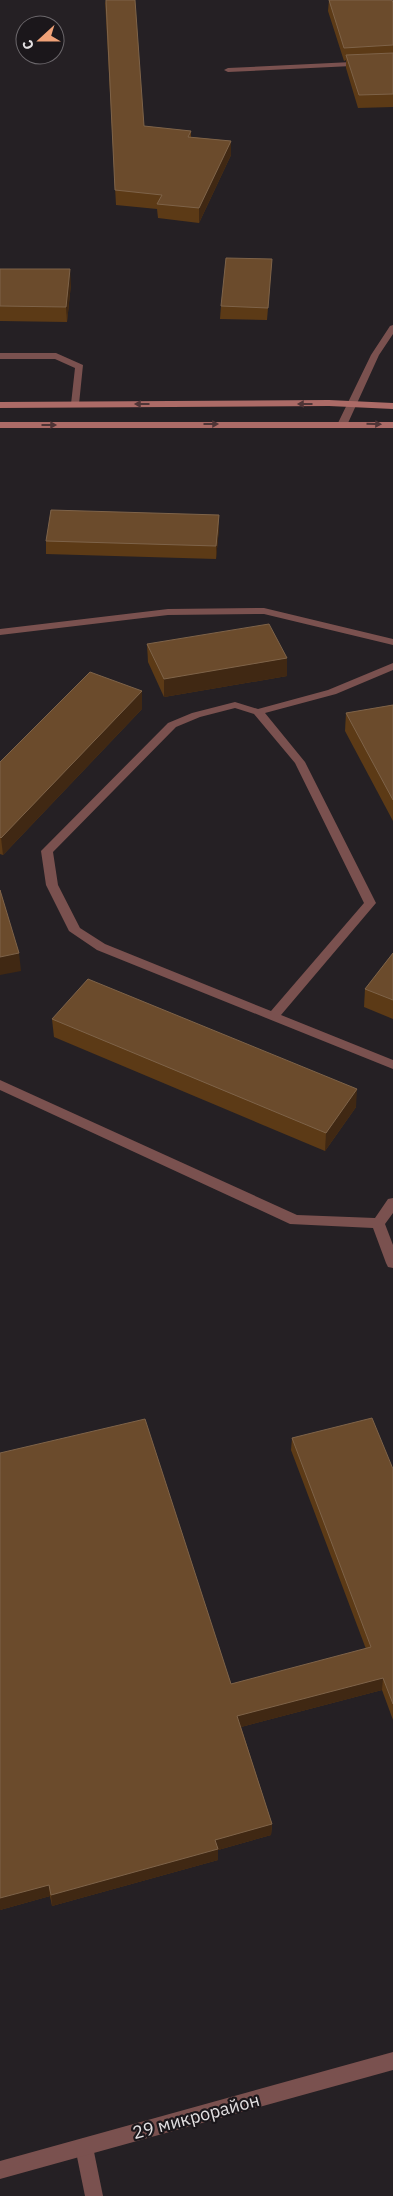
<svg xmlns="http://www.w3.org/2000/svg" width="393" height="2196" viewBox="0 0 393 2196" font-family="'IBM Plex Sans',sans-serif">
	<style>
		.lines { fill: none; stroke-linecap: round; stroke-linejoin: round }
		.lane { fill: #7a514f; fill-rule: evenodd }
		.street { fill: #7a514f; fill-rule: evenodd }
		.secondary { fill: #ac6b67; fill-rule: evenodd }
		.wall { fill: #5c3a16 }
		.shaded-wall { fill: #402813 }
		.building { fill: #6b4b2c; stroke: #7e6349 }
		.oneway { fill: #4e3436 }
		.labels { text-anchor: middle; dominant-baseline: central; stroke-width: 4.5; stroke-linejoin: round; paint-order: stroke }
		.near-street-label { font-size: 18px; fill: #e3e0e2; stroke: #1b171b }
	</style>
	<rect width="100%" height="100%" fill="#252024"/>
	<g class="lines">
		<g class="lane">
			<path d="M393 60V64L228 72 224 70 228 68Z"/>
			<path d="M393 325V334L379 355 348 423 340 425 338 423 371 355 390 326Z"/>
			<path d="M0 353H56L83 365 79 404 75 407 71 404 75 368 55 359H0Z"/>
			<path d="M393 663V670L336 694 265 713 305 762 376 903 281 1015 393 1060V1069L97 950 69 931 46 885 41 851 168 723 192 713 235 702 258 709 328 690ZM235 708 254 714 295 763 364 903 271 1011 105 944 80 928 58 885 53 852 176 727 200 717Z"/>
			<path d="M84 2138 90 2141 93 2147 103 2196H85L75 2147 78 2141Z"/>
		</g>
		<g class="street">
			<path d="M264 608 393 639V645L264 614 168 615 0 635V629L168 609Z"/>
			<path d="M0 1080 297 1215 375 1218 388 1199 393 1198V1213L385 1224 393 1245V1268L388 1267 386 1263 373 1228 290 1224 0 1090Z"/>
			<path d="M393 2052V2070L0 2179V2161Z"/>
		</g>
		<g class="secondary">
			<path d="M329 400 393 403V409L329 406 0 408V402Z"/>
			<rect x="0" y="422" width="393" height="6"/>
		</g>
	</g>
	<g class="wall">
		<path d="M105 0 144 126 191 131V137L231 141V155L199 223 158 218 157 209 116 205Z"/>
		<path d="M329 0H392L393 3V107L358 108 346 68V60L344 61 328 11Z"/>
		<path d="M272 259 267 320 220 319 221 306Z"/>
		<path d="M0 269 71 284 67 322 0 321Z"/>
		<path d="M219 515V528L216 559 46 554V541Z"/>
		<path d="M147 644 287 658V676L164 697 148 662Z"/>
		<path d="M393 705V821L345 731 346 713Z"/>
		<path d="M142 709 3 855 0 854V762Z"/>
		<path d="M393 953V1019L364 1007 365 989Z"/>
		<path d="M52 1019 356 1107 325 1151 54 1037Z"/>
		<path d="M292 1438 393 1469V1720L382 1690 241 1727 272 1824 271 1835 218 1850V1860L52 1906 50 1896 0 1910 231 1684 366 1649 291 1450Z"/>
	</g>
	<g class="shaded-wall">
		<path d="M231 141V155L199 223V208Z"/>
		<path d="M70 269 71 284 67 322 66 307Z"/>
		<path d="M219 515V528L216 559V546Z"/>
		<path d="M287 658V676L164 697V679Z"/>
		<path d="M142 691V709L3 855 1 838Z"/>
		<path d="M19 953 21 971 0 975V957Z"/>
		<path d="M357 1089 356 1107 325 1151 326 1133Z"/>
		<path d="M383 1678 382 1690 237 1728V1716Z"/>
		<path d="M272 1824 271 1835 218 1850V1860L52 1906 51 1895 215 1840Z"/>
		<path d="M49 1885 50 1896 0 1910V1898Z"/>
	</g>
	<g class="building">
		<path d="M106 0H135L144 126 191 131 188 137 231 141 199 208 157 204 162 195 115 190Z"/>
		<path d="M329 0H392L393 3V45L344 48Z"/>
		<path d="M393 53V94L359 95 346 55Z"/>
		<path d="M226 258 272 259 268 308 221 306Z"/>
		<path d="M0 269H70L66 307 0 306Z"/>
		<path d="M51 510 219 515 216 546 46 541Z"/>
		<path d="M269 624 287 658 164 679 147 644Z"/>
		<path d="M90 672 142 691 1 838 0 837V762Z"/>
		<path d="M393 705V800L346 713Z"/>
		<path d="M0 890 19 953 0 957Z"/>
		<path d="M393 953V1000L365 989Z"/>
		<path d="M88 979 357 1089 326 1133 52 1019Z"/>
		<path d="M372 1418 393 1469V1704L383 1678 237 1716 272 1824 215 1840 218 1849 51 1895 49 1885 0 1898V1453L145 1419 231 1684 371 1647 292 1438Z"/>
	</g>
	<defs><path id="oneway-solid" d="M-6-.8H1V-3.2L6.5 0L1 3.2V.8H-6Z" transform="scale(1.25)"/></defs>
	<g class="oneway">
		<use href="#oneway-solid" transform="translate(142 404) rotate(180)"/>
		<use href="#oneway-solid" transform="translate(305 404) rotate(180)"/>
		<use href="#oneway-solid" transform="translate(211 424)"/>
		<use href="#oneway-solid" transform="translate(374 424) rotate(2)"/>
		<use href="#oneway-solid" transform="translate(49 425)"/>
	</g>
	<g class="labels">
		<g class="near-street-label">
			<text transform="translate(196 2116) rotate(-15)">29 микрорайон</text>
		</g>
	</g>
	<g transform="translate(40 40) rotate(249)"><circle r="24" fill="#1b171b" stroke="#6b676b"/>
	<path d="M0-4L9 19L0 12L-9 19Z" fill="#f0a278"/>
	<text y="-8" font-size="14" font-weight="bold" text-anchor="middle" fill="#e3e0e2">С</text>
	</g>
</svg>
